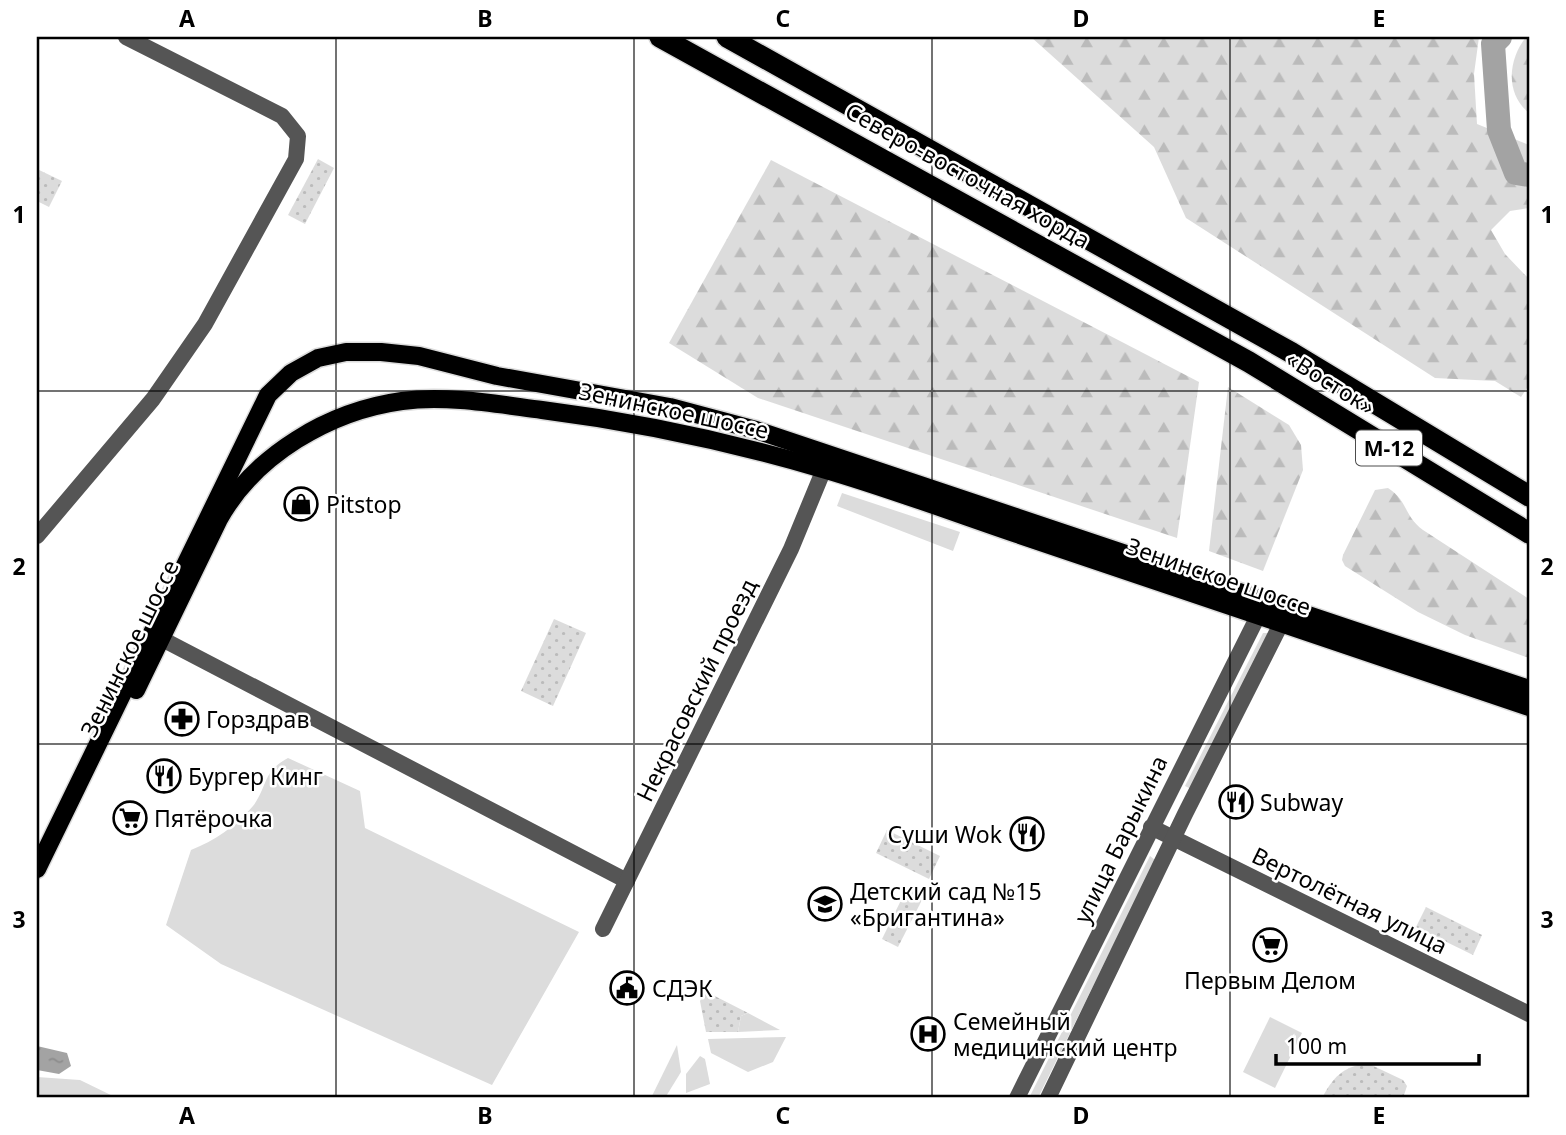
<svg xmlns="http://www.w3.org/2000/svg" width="1566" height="1135" viewBox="0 0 1566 1135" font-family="'Noto Sans',sans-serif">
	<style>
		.green { fill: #dcdcdc }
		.forest { fill: url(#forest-firs) }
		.park { fill: url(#park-dots) }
		.water { fill: url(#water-ripples) }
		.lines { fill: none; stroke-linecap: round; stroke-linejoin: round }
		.river { stroke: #a3a3a3; stroke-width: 24 }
		.major-casing { stroke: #dbdbdb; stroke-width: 21 }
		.highway-casing { stroke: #dbdbdb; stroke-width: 24 }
		.minor { stroke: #555; stroke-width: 16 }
		.major { stroke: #000; stroke-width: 18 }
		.highway { stroke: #000; stroke-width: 21 }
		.grid { fill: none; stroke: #000; stroke-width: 2; stroke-opacity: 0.55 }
		.labels { text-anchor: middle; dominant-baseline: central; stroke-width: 5; stroke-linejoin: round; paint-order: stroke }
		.shield { fill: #fff; stroke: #4c4c4c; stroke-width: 2 }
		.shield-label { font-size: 21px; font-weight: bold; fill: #000 }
		.street-label { font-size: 23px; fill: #000; stroke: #fff }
		.poi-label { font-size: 23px; fill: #000; stroke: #fff; text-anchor: start }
		.neatline { fill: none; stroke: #000; stroke-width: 2.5 }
		.grid-label { font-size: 23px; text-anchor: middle; font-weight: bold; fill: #000 }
	</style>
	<defs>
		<pattern id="forest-firs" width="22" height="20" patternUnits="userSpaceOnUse" patternTransform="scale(1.75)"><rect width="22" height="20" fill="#dcdcdc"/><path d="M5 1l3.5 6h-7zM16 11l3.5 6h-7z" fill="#bbb"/></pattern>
		<pattern id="park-dots" width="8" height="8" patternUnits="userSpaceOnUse" patternTransform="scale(1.75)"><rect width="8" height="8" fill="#dcdcdc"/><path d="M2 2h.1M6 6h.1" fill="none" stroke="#bbb" stroke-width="1.8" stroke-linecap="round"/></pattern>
		<pattern id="water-ripples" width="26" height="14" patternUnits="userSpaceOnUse" patternTransform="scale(1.75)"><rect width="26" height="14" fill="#a3a3a3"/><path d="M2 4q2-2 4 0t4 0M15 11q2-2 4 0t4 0" fill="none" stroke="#8b8b8b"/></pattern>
	</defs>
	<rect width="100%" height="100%" fill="#fff"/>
	<g class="green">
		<path d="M842 493 960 532 953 551 837 506Z"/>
		<path d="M1263 633H1268L1191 789 1185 786Z"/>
		<path d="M288 758 360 791 365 828 579 932 492 1085 221 964 166 925 191 850C214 841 236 826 253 806 268 786 262 772 288 758Z"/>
		<path d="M1150 856 1155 860 1038 1098H1029Z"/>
		<path d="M748 1013 780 1030 738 1032 741 1016Z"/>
		<path d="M1270 1017 1302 1033 1275 1088 1243 1072Z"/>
		<path d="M786 1037 773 1062 748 1072 711 1053 708 1039Z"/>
		<path d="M677 1045 681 1072 665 1098H651Z"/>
		<path d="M700 1056 705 1059 710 1084 686 1093V1074Z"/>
		<path d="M37 1077 80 1080 117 1098H37Z"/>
	</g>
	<g class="forest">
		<path d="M1031 37H1479L1474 74 1477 124 1529 145V208L1510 211 1491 230 1505 254 1529 279V385L1521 397 1495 381 1435 378 1186 218 1154 147Z"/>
		<path d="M1526 37H1529V113C1505 93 1508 60 1526 37Z"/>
		<path d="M771 160 1199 382 1177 538 758 398 669 343Z"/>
		<path d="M1228 387 1289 425 1301 445 1303 470 1263 571 1209 551Z"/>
		<path d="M1388 488C1409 502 1403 515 1423 530L1529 599V658L1465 635 1418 612 1345 566 1342 560 1343 555 1375 490Z"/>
	</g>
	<g class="park">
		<path d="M318 159 334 168 305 224 288 215Z"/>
		<path d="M37 169 62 181 49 207 37 201Z"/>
		<path d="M554 619 586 633 553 706 521 691Z"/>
		<path d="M887 830 940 856 929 879 876 853Z"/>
		<path d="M907 888 924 896 898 947 882 939Z"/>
		<path d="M1426 907 1482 935 1473 955 1416 927Z"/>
		<path d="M705 991 748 1013 741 1016 738 1032H706L700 1001Z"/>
		<path d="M1367 1063 1403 1080 1407 1086 1403 1098H1322C1333 1077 1343 1067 1367 1063Z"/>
	</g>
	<path class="water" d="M37 1046 67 1053 71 1066 59 1074 37 1070Z"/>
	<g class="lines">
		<path class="river" d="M1500 37 1493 44 1499 130 1516 173 1529 175"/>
		<defs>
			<g id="major">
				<path d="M136 690 219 519C255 455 329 411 402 401 447 395 496 404 542 410 637 422 731 442 823 469 889 488 952 512 1017 534 1188 591 1358 650 1529 707"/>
				<path d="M37 869 268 395 291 373 318 358 346 352H381L419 356 497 376 670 407 756 430 1529 689"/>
			</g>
			<g id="highway">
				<path d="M660 37 1249 362 1529 533"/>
				<path d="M727 37 1292 353 1529 496"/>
			</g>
		</defs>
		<use href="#major" class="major-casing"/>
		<use href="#highway" class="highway-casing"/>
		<g class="minor">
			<path d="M37 536 153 399 205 324 296 159 298 136 282 116 126 37"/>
			<path d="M162 639 627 881"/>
			<path d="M1151 827 1529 1014"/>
			<path d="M603 929 791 549 824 469"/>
			<path d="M1017 1098 1263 606"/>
			<path d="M1048 1098 1185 814 1286 614"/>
		</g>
		<use href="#major" class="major"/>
		<use href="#highway" class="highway"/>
	</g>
	<path class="grid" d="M336 37V1098M634 37V1098M932 37V1098M1230 37V1098M37 391H1529M37 744H1529"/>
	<defs>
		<symbol id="shop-ring" viewBox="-11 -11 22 22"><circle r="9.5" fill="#fff" stroke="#000" stroke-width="1.5"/><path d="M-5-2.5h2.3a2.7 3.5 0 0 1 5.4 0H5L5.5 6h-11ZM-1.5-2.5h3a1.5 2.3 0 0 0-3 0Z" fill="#000"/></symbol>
		<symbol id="pharmacy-ring" viewBox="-11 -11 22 22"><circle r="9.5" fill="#fff" stroke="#000" stroke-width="1.5"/><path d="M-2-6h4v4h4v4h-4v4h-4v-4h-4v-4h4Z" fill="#000"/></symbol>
		<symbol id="restaurant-ring" viewBox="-11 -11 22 22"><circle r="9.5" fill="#fff" stroke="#000" stroke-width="1.5"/><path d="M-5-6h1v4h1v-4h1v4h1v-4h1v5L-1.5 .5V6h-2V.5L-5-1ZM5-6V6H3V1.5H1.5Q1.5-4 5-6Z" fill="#000"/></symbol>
		<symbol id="supermarket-ring" viewBox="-11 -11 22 22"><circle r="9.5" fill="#fff" stroke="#000" stroke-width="1.5"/><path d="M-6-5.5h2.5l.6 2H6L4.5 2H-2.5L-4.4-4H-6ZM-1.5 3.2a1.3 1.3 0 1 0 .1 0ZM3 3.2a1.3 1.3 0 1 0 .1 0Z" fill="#000"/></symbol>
		<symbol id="school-ring" viewBox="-11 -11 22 22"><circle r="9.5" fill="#fff" stroke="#000" stroke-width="1.5"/><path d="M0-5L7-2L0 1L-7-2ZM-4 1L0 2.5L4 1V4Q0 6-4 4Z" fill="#000"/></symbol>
		<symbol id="civic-ring" viewBox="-11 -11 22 22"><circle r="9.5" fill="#fff" stroke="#000" stroke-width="1.5"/><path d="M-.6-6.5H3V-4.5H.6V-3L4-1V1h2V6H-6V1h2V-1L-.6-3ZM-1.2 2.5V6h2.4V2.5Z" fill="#000"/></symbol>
		<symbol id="hospital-ring" viewBox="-11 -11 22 22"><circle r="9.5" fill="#fff" stroke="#000" stroke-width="1.5"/><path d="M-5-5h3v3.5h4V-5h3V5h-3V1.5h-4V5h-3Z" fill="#000"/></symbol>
	</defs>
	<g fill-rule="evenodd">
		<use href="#shop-ring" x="282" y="485" width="38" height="38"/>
		<use href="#pharmacy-ring" x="163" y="700" width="38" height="38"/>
		<use href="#restaurant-ring" x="145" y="757" width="38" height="38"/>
		<use href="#restaurant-ring" x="1217" y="783" width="38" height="38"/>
		<use href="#supermarket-ring" x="111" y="799" width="38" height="38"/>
		<use href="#restaurant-ring" x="1008" y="815" width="38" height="38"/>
		<use href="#school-ring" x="806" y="885" width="38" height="38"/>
		<use href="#supermarket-ring" x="1251" y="926" width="38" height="38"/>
		<use href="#civic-ring" x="608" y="969" width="38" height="38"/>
		<use href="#hospital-ring" x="909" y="1015" width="38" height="38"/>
	</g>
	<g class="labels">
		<rect class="shield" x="1356" y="430.5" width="66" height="35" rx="5"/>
		<g class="shield-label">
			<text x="1389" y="448">М-12</text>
		</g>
		<g class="street-label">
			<text transform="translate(968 175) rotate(29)">Северо-восточная хорда</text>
			<text transform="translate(1331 382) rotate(32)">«Восток»</text>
			<text transform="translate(674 410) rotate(12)">Зенинское шоссе</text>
			<text transform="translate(1219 576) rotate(19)">Зенинское шоссе</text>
			<text transform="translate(129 648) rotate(-64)">Зенинское шоссе</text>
			<text transform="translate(696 690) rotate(-64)">Некрасовский проезд</text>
			<text transform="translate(1120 839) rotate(-64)">улица Барыкина</text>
			<text transform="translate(1350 900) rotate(26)">Вертолётная улица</text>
		</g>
		<g class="poi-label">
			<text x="326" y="504">Pitstop</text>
			<text x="206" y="719">Горздрав</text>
			<text x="188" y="776">Бургер Кинг</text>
			<text x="1260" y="802">Subway</text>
			<text x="154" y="818">Пятёрочка</text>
			<text x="1002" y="834" text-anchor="end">Суши Wok</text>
			<text x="850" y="891">Детский сад №15<tspan x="850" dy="26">«Бригантина»</tspan></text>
			<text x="1270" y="980" text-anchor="middle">Первым Делом</text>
			<text x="652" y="988">СДЭК</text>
			<text x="953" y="1021">Семейный<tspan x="953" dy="26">медицинский центр</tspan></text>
		</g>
	</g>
	<rect width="1566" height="1135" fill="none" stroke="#ffffff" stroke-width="77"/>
	<path d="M1276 1054v10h203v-10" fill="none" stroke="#000000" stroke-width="3.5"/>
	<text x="1286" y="1054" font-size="21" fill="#000000" stroke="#ffffff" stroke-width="5" paint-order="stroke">100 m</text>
	<rect x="38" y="38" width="1490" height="1058" class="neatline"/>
	<g class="grid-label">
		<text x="187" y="27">A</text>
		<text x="485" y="27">B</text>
		<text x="783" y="27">C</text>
		<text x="1081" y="27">D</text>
		<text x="1379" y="27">E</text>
		<text x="19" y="223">1</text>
		<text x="1547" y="223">1</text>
		<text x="19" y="575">2</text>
		<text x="1547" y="575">2</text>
		<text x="19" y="928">3</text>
		<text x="1547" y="928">3</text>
		<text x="187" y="1124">A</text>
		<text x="485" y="1124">B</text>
		<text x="783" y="1124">C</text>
		<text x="1081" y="1124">D</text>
		<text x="1379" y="1124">E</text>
	</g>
</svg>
